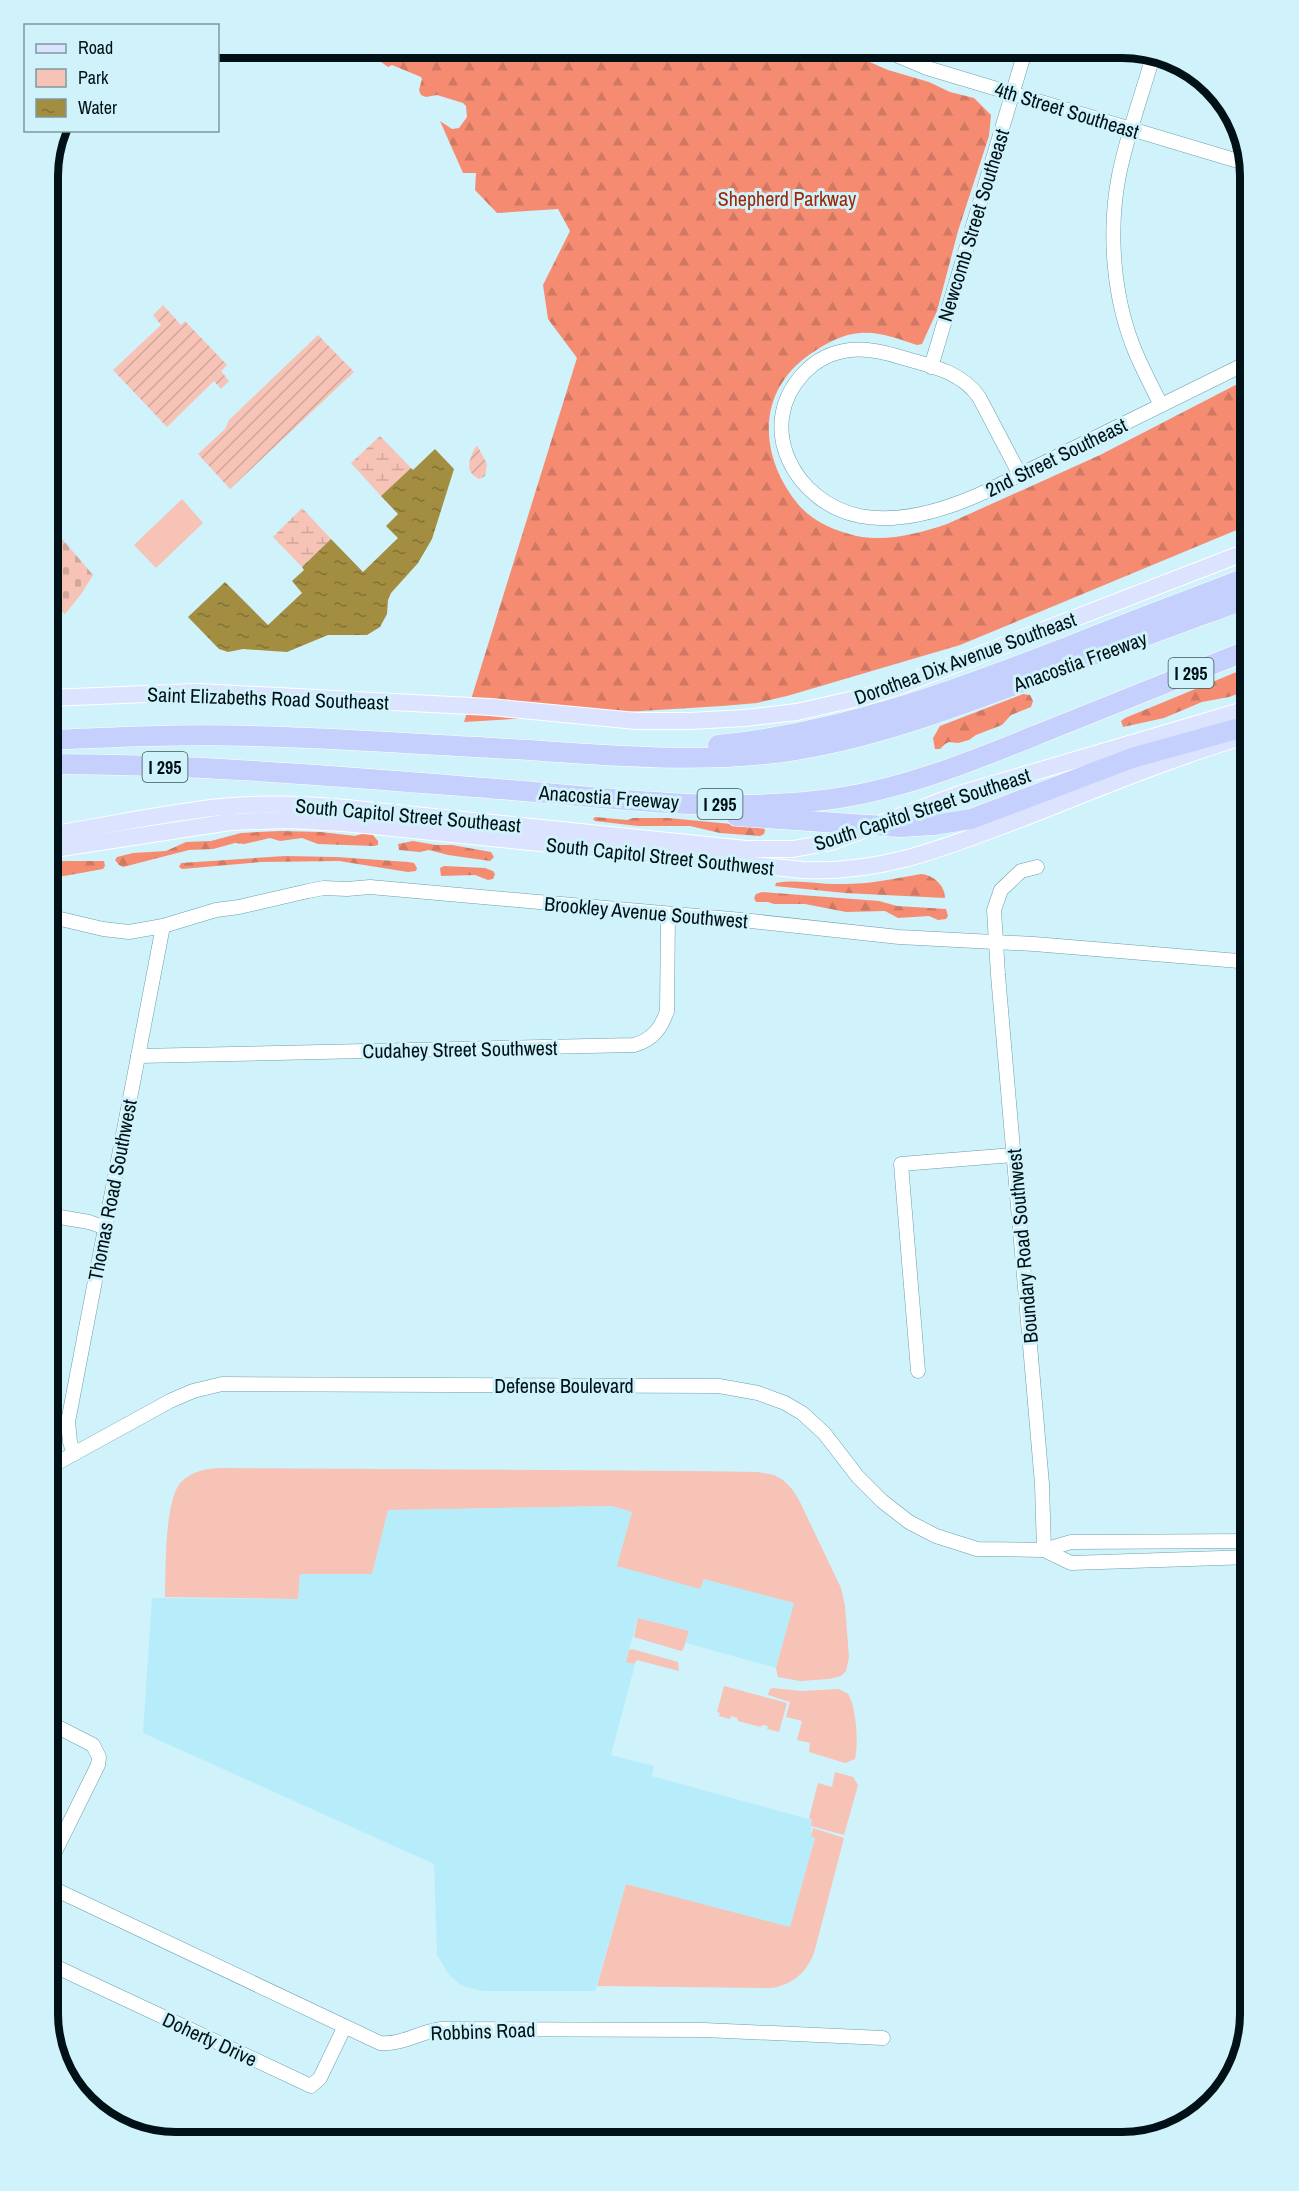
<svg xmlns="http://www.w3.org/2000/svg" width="1299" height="2191" viewBox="0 0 1299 2191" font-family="'Archivo Narrow',sans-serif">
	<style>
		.built { fill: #b7edfa }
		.green { fill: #f6c3b6 }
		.forest { fill: url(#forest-firs) }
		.wetland { fill: url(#wetland-marsh) }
		.cemetery { fill: url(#cemetery-stones) }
		.garden { fill: url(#garden-furrows) }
		.water { fill: url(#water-ripples) }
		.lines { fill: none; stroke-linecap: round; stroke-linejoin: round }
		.minor-casing { stroke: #68a0ad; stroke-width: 15 }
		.major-casing { stroke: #fff; stroke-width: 18 }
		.highway-casing { stroke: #fff; stroke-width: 21 }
		.minor { stroke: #fff; stroke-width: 14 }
		.major { stroke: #dce3fe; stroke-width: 16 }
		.highway { stroke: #c5d0fd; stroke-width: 20 }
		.highway-bridge-casing { stroke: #fff; stroke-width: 21; stroke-linecap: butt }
		.highway-bridge { stroke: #c5d0fd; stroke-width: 20 }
		.labels { text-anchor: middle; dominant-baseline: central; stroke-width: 6; stroke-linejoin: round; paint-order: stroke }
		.shield { fill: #d0f2fb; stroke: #3e555b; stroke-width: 1.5 }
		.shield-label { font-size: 18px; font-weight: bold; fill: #001217 }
		.street-label { font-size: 20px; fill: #001217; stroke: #d0f2fb }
		.park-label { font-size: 20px; fill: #9b2604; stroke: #d0f2fb }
		.rim { fill: none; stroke: #001217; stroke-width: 8 }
	</style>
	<defs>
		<pattern id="forest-firs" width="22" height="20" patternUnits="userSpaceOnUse" patternTransform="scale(1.5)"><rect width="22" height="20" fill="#f58c72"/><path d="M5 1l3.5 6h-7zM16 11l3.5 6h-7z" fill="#d07862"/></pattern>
		<pattern id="wetland-marsh" width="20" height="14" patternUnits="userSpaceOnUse" patternTransform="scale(1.5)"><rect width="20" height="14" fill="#f6c3b6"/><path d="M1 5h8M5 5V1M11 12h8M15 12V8" fill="none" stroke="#d1a69c"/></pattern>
		<pattern id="cemetery-stones" width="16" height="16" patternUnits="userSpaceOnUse" patternTransform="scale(1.5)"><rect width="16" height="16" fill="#f6c3b6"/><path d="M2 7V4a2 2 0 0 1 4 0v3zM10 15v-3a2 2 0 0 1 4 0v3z" fill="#d1a69c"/></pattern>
		<pattern id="garden-furrows" width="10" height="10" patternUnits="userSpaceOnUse" patternTransform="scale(1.5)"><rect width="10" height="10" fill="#f6c3b6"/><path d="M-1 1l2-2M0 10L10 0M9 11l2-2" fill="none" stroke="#d1a69c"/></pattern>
		<pattern id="water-ripples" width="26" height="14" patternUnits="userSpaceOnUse" patternTransform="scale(1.5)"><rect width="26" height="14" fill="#a28d40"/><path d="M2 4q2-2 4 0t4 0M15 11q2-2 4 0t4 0" fill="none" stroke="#827235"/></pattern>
	</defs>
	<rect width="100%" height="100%" fill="#d0f2fb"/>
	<path class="built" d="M612 1506 632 1512 618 1566 700 1588 704 1578 794 1603 776 1668 686 1643 688 1631 638 1618 626 1661 635 1665 611 1755 654 1766 652 1776 812 1820 811 1836 815 1837 790 1928 626 1884 595 1991H483L469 1988 461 1985 449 1975 437 1955 434 1864 143 1733 152 1598 298 1599 300 1574H372L387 1510Z"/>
	<g class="green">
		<path d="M182 499 203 523 156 568 134 545Z"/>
		<path d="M225 1468 692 1471 758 1472 774 1475 783 1480 792 1489 799 1500 841 1588 845 1606 849 1657 846 1671 841 1676 829 1679 800 1681 778 1677 776 1668 794 1603 704 1579 700 1589 617 1566 632 1512 612 1506 388 1510 372 1574H300L298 1599 165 1597C166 1570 164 1501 181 1482 193 1470 209 1468 225 1468Z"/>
		<path d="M638 1618 689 1631 683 1650 681 1651 634 1637Z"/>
		<path d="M632 1649 678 1662 679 1671 637 1660 634 1664 626 1662 629 1650Z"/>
		<path d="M724 1686 787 1703 779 1732 767 1729 768 1726 762 1725 761 1727 738 1721 737 1718 731 1716 730 1719 719 1716 720 1713 717 1712Z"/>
		<path d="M773 1688 801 1691 839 1689 848 1694C856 1705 859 1745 855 1759L845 1763 809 1752 810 1743 797 1740 802 1721 786 1717 790 1702 768 1695 770 1689Z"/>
		<path d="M835 1772 853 1777 858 1785 844 1835 811 1826 812 1820 809 1818 818 1783 832 1787Z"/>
		<path d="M813 1828 844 1838 814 1953C806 1973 793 1984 772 1988L597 1986 626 1884 790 1927 815 1838 811 1836Z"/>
	</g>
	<g class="forest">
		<path d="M362 48H483L488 51 489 48H849L865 60 888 70 929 82 950 92 974 98 991 115 989 136 958 231 937 311 922 344 917 345C899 339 879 331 860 333 844 334 831 341 818 349 771 377 757 424 779 474 786 489 796 504 808 514 822 526 845 534 862 537 890 541 921 533 947 524L1100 455 1251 377V524L960 645 787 696 757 703 722 706 464 722 577 358 548 319 543 285 570 231 558 209 497 213 475 190 476 173H463L440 121 452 129 459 128 467 117 466 106 463 103 437 95 426 97 421 95 419 90 422 79 421 77 392 65 388 67Z"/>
		<path d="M1251 666V689L1229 697 1202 702 1164 718 1123 727 1121 721 1125 718Z"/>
		<path d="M1023 694 1030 695 1033 701 1031 707 1011 715 1002 725 976 735 969 740 958 743 949 742 945 744 940 749H935L933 738 940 726Z"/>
		<path d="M595 817 627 820 633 818H668L763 827 765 830 764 834 760 836 720 833 690 826H638L595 821 593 819Z"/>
		<path d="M280 831 321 832 355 836 362 834H372L378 841V845L374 846 318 844 302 838 280 841 270 838 244 844 235 843 213 849 189 850 123 867 119 865 115 860 117 857 133 853 166 851 186 842 211 841 241 833Z"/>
		<path d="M413 841 436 845H452L491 852 494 857 490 861 448 855 429 850 420 852 399 850 398 844Z"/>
		<path d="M285 856 337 857 408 862 414 863 417 868 416 871 408 872 339 861 261 862 182 869 179 867 181 863Z"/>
		<path d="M55 861H104L105 866 103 869 64 876 48 874V863Z"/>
		<path d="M444 866 485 868 493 871 495 874 493 879 488 880 475 875 441 876 440 868Z"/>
		<path d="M921 874C933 875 945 885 945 898L845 893 775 886 776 883C796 879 816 884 837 884 865 885 893 879 921 874Z"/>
		<path d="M762 892 879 901 897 906 946 909 948 916 946 919 938 920 929 916 898 918 885 911 846 912 805 904H774L768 902H756L754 898 756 894Z"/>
	</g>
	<g class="wetland">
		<path d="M380 436 411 468 381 496 351 463Z"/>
		<path d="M302 508 331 539 302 567 273 537Z"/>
	</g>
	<path class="cemetery" d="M48 527 63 540 93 575 82 593 65 614 48 601Z"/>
	<g class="garden">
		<path d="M163 305 181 325 185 321 227 365 221 371 229 381 221 389 214 381 167 427 113 370 161 325 153 315Z"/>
		<path d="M318 335 354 372 230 489 198 454 225 429 229 420Z"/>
		<path d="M476 446 478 447 487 464 485 476 479 479C464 472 469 459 476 446Z"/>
	</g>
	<path class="water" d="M435 449 454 469 432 539 418 563 391 593 388 600 387 614 380 627 367 635H328L287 652 243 649 228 652 219 649 188 617 225 582 268 625 302 593 292 581 304 570 302 567 331 539 363 572 398 538 386 526 398 514 381 496 411 468 413 470Z"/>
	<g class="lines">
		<defs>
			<g id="minor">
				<path d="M880 48 927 68 1248 164"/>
				<path d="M1153 56C1142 95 1127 135 1119 175 1108 231 1113 298 1135 351 1143 370 1152 387 1161 405"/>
				<path d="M931 367 1026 48"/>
				<path d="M1020 475 979 397C961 371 928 365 900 357 884 352 867 348 850 350 832 352 815 361 803 374 754 427 795 503 860 516 901 524 950 508 987 491L1251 361"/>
				<path d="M1037 867 1021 871 1001 890 994 910 998 975 1042 1484 1044 1550"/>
				<path d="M48 916 103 929 129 932 163 926 216 910 239 907 308 891 324 888 347 889 370 887 742 920 899 937 1034 944 1251 962"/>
				<path d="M138 1056 634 1045C652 1040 661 1029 667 1011L668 914"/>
				<path d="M48 1215 89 1222 106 1228"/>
				<path d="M918 1371 901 1164 1013 1155"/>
				<path d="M74 1454 70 1442 68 1422 163 926"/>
				<path d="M48 1468 170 1401 193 1391 222 1384 719 1386 758 1393 785 1403 802 1413 824 1433 858 1477 882 1501 909 1522 936 1536 977 1549 1044 1550 1071 1542 1251 1541"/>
				<path d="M1044 1550 1071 1563 1251 1557"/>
				<path d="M48 1866 98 1765 99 1757 93 1745 48 1722"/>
				<path d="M48 1886 380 2043C402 2045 419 2032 441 2029L704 2030 883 2038"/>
				<path d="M48 1963 311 2086 320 2078 344 2028"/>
			</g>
			<g id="major">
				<path d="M48 698 198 692 490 707 637 721H690L745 718 797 712 867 696 902 685 1251 550"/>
				<path d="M48 835C106 826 163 813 221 807 263 803 304 804 346 808L746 849H793L831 842 960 794 1251 708"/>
				<path d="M48 850 230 822 286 820 344 823 803 870C884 874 948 846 1023 818 1092 791 1161 762 1232 740"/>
			</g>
			<g id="highway">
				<path d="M48 740C116 737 184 734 252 736 332 738 413 744 493 748 590 753 686 765 783 752 869 740 950 709 1031 679 1104 651 1178 624 1251 597"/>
				<path d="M718 745C842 733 956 690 1072 645 1131 621 1191 599 1251 576"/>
				<path d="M48 764C202 764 358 778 511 790 619 799 731 814 839 798 910 787 977 759 1044 732 1113 704 1182 676 1251 649"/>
				<path d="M736 816 852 824"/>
				<path d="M901 827 933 825 971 819 1132 758 1251 725"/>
			</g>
		</defs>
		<use href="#minor" class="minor-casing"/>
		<use href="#major" class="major-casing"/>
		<use href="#highway" class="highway-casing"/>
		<use href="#minor" class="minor"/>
		<use href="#major" class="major"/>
		<use href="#highway" class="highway"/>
		<defs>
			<path id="highway-bridge" d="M852 824 901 827"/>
		</defs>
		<use href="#highway-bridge" class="highway-bridge-casing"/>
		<use href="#highway-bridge" class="highway-bridge"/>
	</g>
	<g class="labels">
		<g class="shield">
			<rect x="1168.5" y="658" width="45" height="30" rx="4.5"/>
			<rect x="142.5" y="752" width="45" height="30" rx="4.5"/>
			<rect x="697.5" y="789" width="45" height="30" rx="4.5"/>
		</g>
		<g class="shield-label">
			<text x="1191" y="673">I 295</text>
			<text x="165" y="767">I 295</text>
			<text x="720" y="804">I 295</text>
		</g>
		<g class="street-label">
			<text transform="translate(1067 110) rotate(17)">4th Street Southeast</text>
			<text transform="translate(973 225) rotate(-73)">Newcomb Street Southeast</text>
			<text transform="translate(1056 457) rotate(-26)">2nd Street Southeast</text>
			<text transform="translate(965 658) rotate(-20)">Dorothea Dix Avenue Southeast</text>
			<text transform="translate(1080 661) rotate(-20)">Anacostia Freeway</text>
			<text transform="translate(268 698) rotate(2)">Saint Elizabeths Road Southeast</text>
			<text transform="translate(609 797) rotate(4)">Anacostia Freeway</text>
			<text transform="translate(922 809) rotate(-18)">South Capitol Street Southeast</text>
			<text transform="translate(408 815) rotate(5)">South Capitol Street Southeast</text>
			<text transform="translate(660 856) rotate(6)">South Capitol Street Southwest</text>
			<text transform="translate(646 912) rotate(5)">Brookley Avenue Southwest</text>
			<text transform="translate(460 1049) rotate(-1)">Cudahey Street Southwest</text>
			<text transform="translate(112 1190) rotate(-79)">Thomas Road Southwest</text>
			<text transform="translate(1022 1246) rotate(-95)">Boundary Road Southwest</text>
			<text x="564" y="1385">Defense Boulevard</text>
			<text transform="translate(483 2031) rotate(-2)">Robbins Road</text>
			<text transform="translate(210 2039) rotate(25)">Doherty Drive</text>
		</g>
		<g class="park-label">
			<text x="787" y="198">Shepherd Parkway</text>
		</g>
	</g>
	<path d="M0 0H1299V2191H0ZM176 58H1122A118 118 0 0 1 1240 176V2014A118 118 0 0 1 1122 2132H176A118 118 0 0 1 58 2014V176A118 118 0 0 1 176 58Z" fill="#d0f2fb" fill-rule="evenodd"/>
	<path class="rim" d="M176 58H1122A118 118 0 0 1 1240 176V2014A118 118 0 0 1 1122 2132H176A118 118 0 0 1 58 2014V176A118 118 0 0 1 176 58Z"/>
	<rect x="24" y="24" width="195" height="108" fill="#d0f2fb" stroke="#7d98a0" stroke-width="1.5"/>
	<rect x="36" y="44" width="30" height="9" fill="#dce3fe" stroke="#7d98a0" stroke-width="1.5"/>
	<text x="78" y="54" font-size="18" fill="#001217">Road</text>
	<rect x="36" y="69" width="30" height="18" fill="#f6c3b6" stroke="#7d98a0" stroke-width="1.5"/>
	<text x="78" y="84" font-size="18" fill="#001217">Park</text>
	<rect x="36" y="99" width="30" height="18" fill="url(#water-ripples)" stroke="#7d98a0" stroke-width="1.5"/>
	<text x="78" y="114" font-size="18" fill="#001217">Water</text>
</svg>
